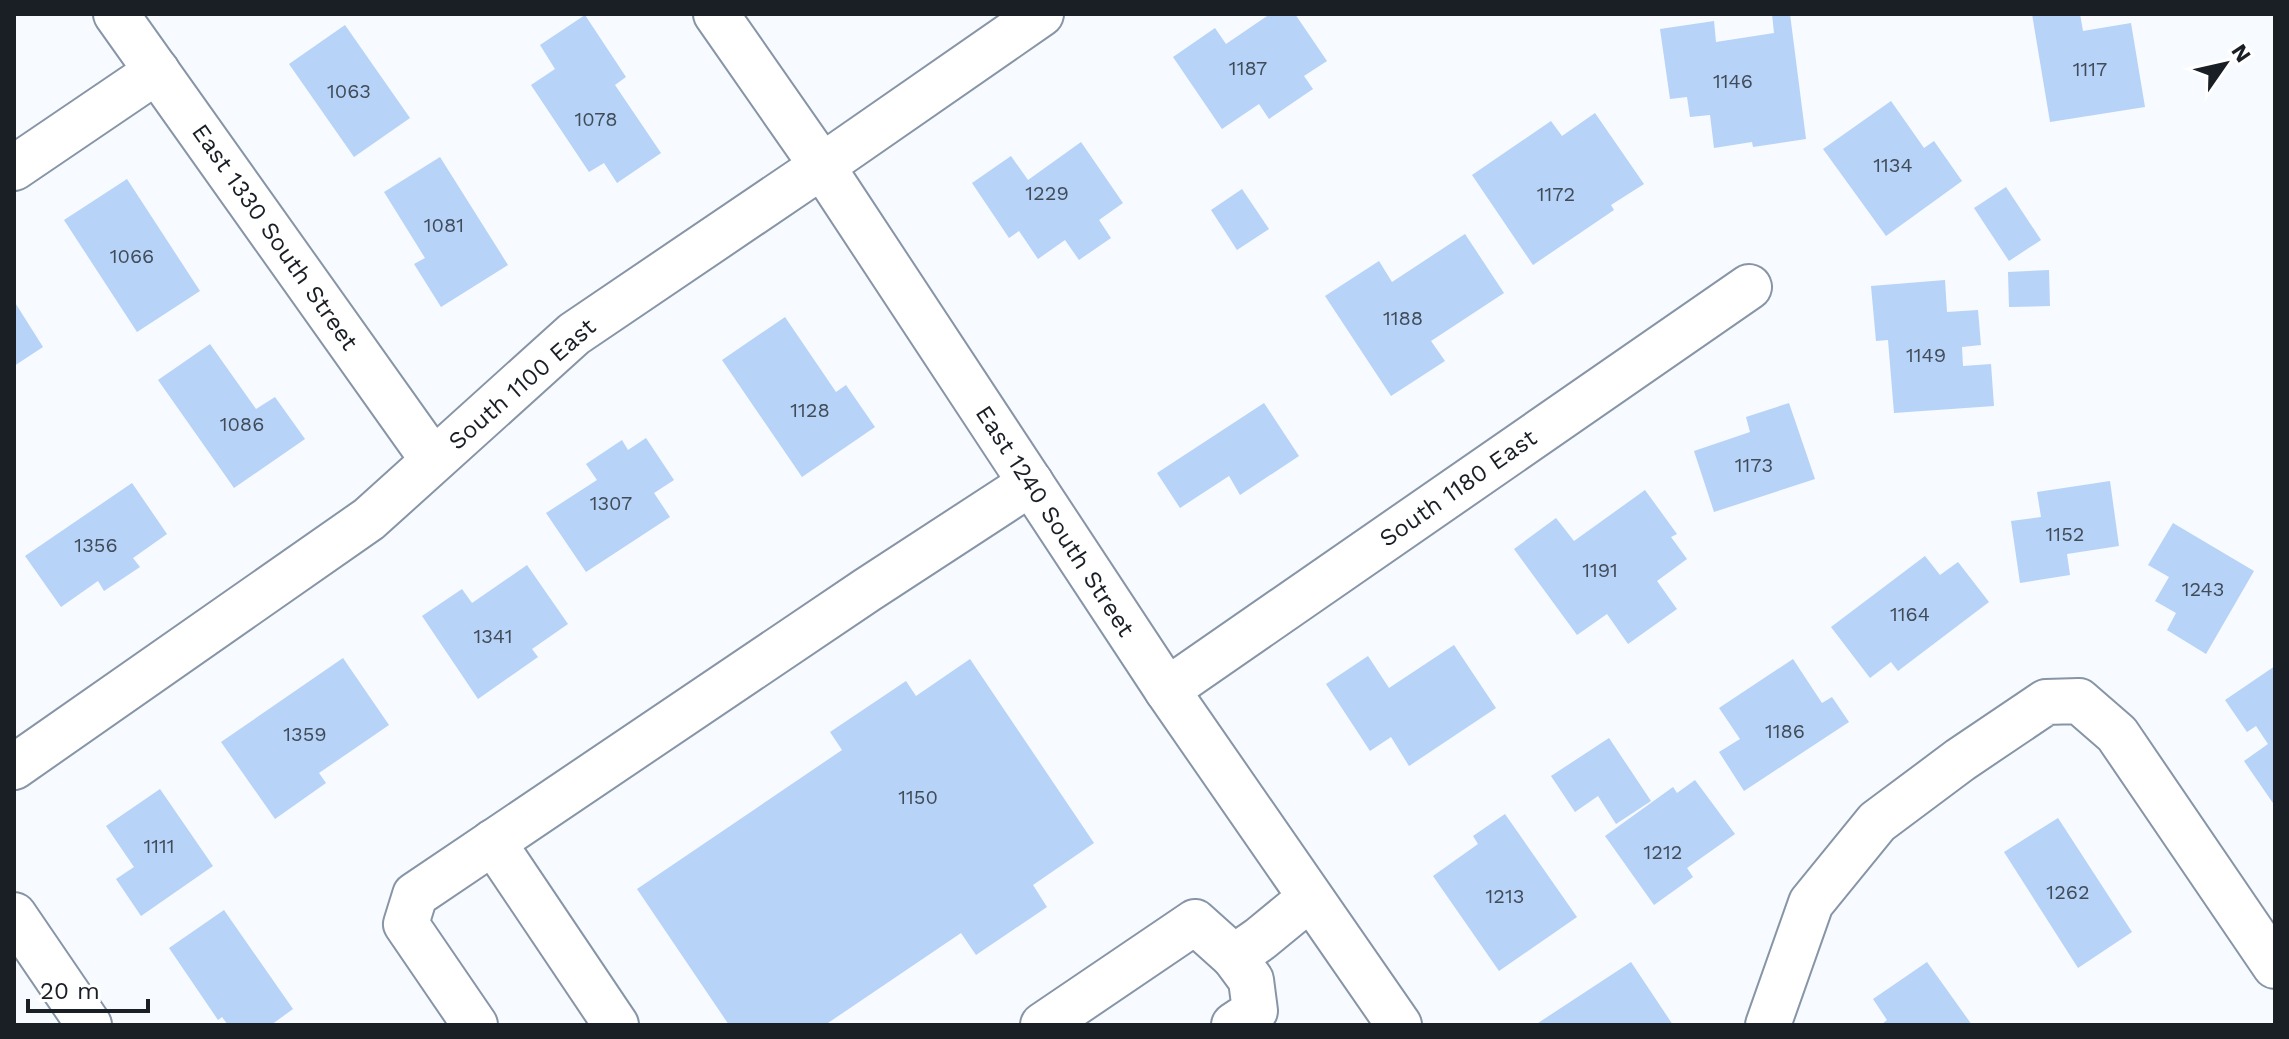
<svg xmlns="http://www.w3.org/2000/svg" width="2289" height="1039" viewBox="0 0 2289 1039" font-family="'Work Sans',sans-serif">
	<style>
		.building { fill: #b7d3f7 }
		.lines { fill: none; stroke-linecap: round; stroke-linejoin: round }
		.minor-casing { stroke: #8795a6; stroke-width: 48 }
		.minor { stroke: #fff; stroke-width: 44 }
		.labels { text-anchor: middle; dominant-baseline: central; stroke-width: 6; stroke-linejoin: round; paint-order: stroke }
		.number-label { font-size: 20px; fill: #414c5a }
		.street-label { font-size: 24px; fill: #1a1f26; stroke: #fff }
	</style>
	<rect width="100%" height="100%" fill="#f7fafe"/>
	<g class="building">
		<path d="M1270 14H1295L1327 61 1304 76 1313 89 1269 119 1259 104 1222 129 1173 57 1215 28 1226 44Z"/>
		<path d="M1772 14H1790L1806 139 1753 147 1752 142 1714 148 1710 115 1690 117 1687 97 1670 99 1660 29 1714 21 1716 42 1774 33Z"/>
		<path d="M2032 14H2080L2083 31 2131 23 2145 107 2050 122Z"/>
		<path d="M585 15 626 77 615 85 661 153 617 183 604 163 589 172 531 85 555 69 540 45Z"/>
		<path d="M345 25 410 118 354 157 289 64Z"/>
		<path d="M1891 101 1924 148 1934 141 1962 181 1886 236 1823 149Z"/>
		<path d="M1595 113 1644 184 1611 205 1614 210 1533 265 1472 175 1551 121 1562 136Z"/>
		<path d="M1081 142 1123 203 1099 220 1111 238 1079 260 1065 240 1038 259 1019 231 1009 238 972 183 1011 156 1028 180Z"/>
		<path d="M440 157 508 265 441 307 414 264 425 258 384 192Z"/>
		<path d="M127 179 200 291 137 332 64 220Z"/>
		<path d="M2006 187 2041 240 2009 261 1974 208Z"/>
		<path d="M1242 189 1269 229 1237 250 1211 210Z"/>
		<path d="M1465 234 1504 293 1431 341 1445 361 1391 396 1325 296 1379 261 1392 282Z"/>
		<path d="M2049 270 2050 306 2009 307 2008 272Z"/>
		<path d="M1945 280 1947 312 1978 310 1981 345 1962 347 1963 366 1991 364 1994 406 1894 413 1888 340 1876 341 1871 286Z"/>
		<path d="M14 301 43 347 14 366Z"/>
		<path d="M785 317 836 392 846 385 875 427 802 477 722 360Z"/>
		<path d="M210 344 256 409 275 397 305 439 234 488 158 380Z"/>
		<path d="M1264 403 1299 456 1240 495 1229 476 1180 508 1157 473Z"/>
		<path d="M1789 403 1815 479 1714 512 1694 451 1750 432 1746 417Z"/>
		<path d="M646 438 674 480 654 493 670 517 586 572 546 513 597 480 586 464 622 440 628 450Z"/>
		<path d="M2110 481 2119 546 2067 554 2070 575 2020 583 2011 521 2041 517 2037 492Z"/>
		<path d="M132 483 167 534 133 558 140 567 104 591 98 581 61 607 25 556Z"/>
		<path d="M1645 490 1677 534 1671 537 1687 559 1657 581 1677 609 1628 644 1607 614 1577 635 1514 549 1556 518 1574 541Z"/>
		<path d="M2173 523 2254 571 2206 654 2167 630 2176 613 2155 601 2169 577 2148 565Z"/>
		<path d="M1925 556 1940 575 1958 562 1989 602 1898 671 1891 662 1870 678 1831 627Z"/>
		<path d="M527 565 568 624 532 649 538 657 478 699 422 616 462 589 472 603Z"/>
		<path d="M1454 645 1496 708 1409 766 1391 737 1370 751 1326 684 1368 656 1389 688Z"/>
		<path d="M343 658 389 725 319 773 326 783 275 819 221 742Z"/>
		<path d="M970 659 1094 843 1033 885 1047 907 976 955 961 933 825 1025H729L637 889 842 750 830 732 906 681 916 696Z"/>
		<path d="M1793 659 1822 703 1832 697 1849 722 1744 791 1719 752 1740 739 1719 708Z"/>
		<path d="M2275 666V806L2244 761 2268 744 2256 726 2247 732 2225 700Z"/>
		<path d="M1609 738 1651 801 1616 824 1598 796 1575 812 1551 776Z"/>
		<path d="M1695 780 1735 834 1687 868 1693 877 1654 905 1605 836 1673 787 1677 793Z"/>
		<path d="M160 789 213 866 141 916 116 879 134 867 106 826Z"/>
		<path d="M1505 814 1577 917 1499 971 1433 876 1478 844 1473 836Z"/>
		<path d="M2058 818 2132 932 2078 968 2004 852Z"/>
		<path d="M224 910 293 1009 271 1025H228L222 1017 218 1020 169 948Z"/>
		<path d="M1631 962 1673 1025H1535Z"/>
		<path d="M1927 962 1972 1025H1881L1887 1020 1873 999Z"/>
	</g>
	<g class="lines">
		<defs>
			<g id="minor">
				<path d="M116 14 433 460"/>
				<path d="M716 14 822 166 1167 690 1399 1025"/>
				<path d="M14 168 157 71"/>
				<path d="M1167 690 1749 287"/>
				<path d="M14 767 369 519 574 334 822 166 1041 14"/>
				<path d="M493 842 616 1025"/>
				<path d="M14 915 89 1025"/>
				<path d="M475 1025 406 924 415 895 867 590 1031 483"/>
				<path d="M1043 1025 1195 922 1234 957"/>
				<path d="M1234 1025 1255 1011 1251 980 1234 957 1260 939 1310 898"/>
				<path d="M1768 1025 1811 903 1877 822 1960 760 2046 702 2079 701 2117 734 2275 966"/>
			</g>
		</defs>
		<use href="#minor" class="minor-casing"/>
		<use href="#minor" class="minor"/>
	</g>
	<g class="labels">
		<g class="number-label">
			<text x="1248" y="68">1187</text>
			<text x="2090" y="69">1117</text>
			<text x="1733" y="81">1146</text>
			<text x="349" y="91">1063</text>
			<text x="596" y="119">1078</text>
			<text x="1893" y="165">1134</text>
			<text x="1047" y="193">1229</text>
			<text x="1556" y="194">1172</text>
			<text x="444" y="225">1081</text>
			<text x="132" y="256">1066</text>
			<text x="1403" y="318">1188</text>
			<text x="1926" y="355">1149</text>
			<text x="810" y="410">1128</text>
			<text x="242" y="424">1086</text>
			<text x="1754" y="465">1173</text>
			<text x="611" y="503">1307</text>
			<text x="2065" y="534">1152</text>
			<text x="96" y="545">1356</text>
			<text x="1600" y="570">1191</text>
			<text x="2203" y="589">1243</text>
			<text x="1910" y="614">1164</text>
			<text x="493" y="636">1341</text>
			<text x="1785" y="731">1186</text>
			<text x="305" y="734">1359</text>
			<text x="918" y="797">1150</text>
			<text x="159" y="846">1111</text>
			<text x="1663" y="852">1212</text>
			<text x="2068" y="892">1262</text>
			<text x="1505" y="896">1213</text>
		</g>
		<g class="street-label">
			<text transform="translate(275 237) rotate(55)">East 1330 South Street</text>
			<text transform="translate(522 384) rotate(-41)">South 1100 East</text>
			<text transform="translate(1458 488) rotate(-35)">South 1180 East</text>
			<text transform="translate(1055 521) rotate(57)">East 1240 South Street</text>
		</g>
	</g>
	<rect width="2289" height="1039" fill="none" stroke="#1a1f26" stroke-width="32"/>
	<g transform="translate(2225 64) rotate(56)" stroke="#ffffff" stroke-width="6" paint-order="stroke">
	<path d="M0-6L14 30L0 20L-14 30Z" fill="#1a1f26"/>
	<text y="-12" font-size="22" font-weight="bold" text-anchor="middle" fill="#1a1f26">N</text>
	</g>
	<path d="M28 999v12h120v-12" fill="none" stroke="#1a1f26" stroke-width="4"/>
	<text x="40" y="999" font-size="24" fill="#1a1f26" stroke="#ffffff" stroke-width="6" paint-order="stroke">20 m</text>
</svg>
